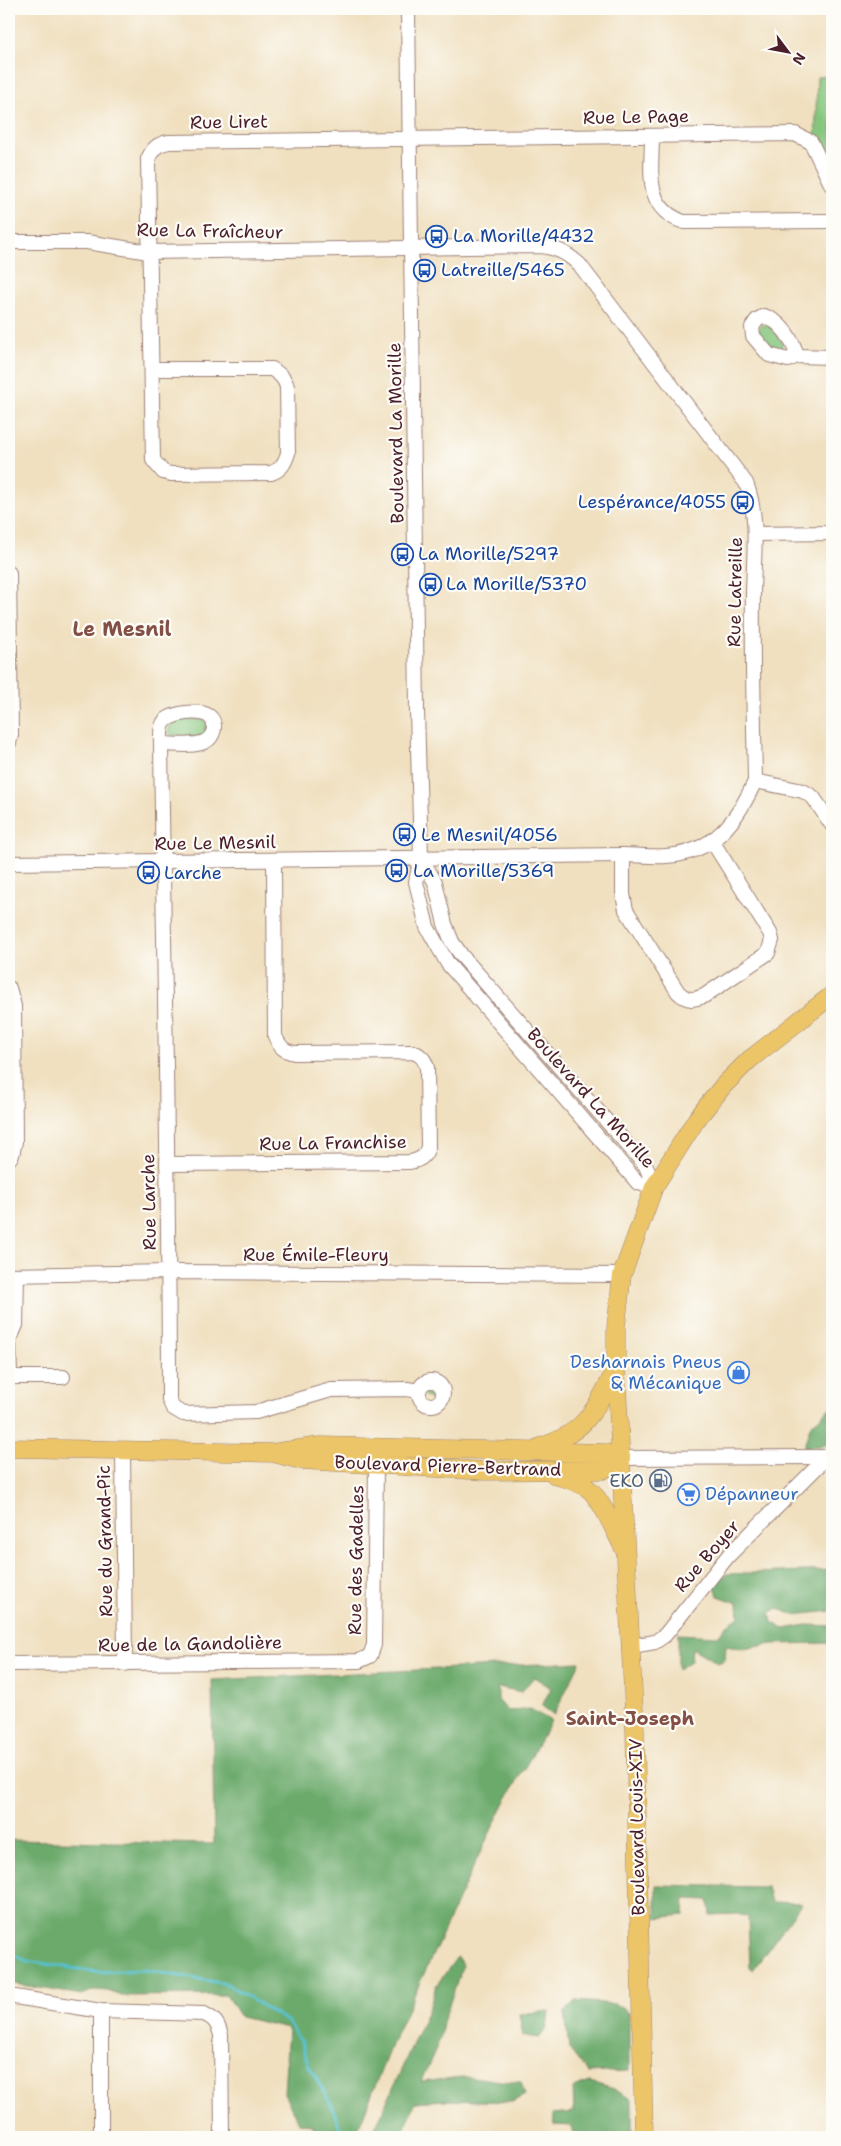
<svg xmlns="http://www.w3.org/2000/svg" width="841" height="2146" viewBox="0 0 841 2146" font-family="'Shantell Sans',sans-serif">
	<style>
		.green { fill: #85c57d; stroke: #687254 }
		.forest { fill: #6caa6c; stroke: #5b644c }
		.lines { fill: none; stroke-linecap: round; stroke-linejoin: round }
		.stream { stroke: #56c1d0; stroke-width: 3 }
		.minor-casing { stroke: #9d8076; stroke-width: 16 }
		.major-casing { stroke: #9d8076; stroke-width: 19 }
		.minor { stroke: #fff; stroke-width: 14 }
		.major { stroke: #ecc569; stroke-width: 18 }
		.labels { text-anchor: middle; dominant-baseline: central; stroke-width: 4.5; stroke-linejoin: round; paint-order: stroke }
		.street-label { font-size: 18px; fill: #4a1f2b; stroke: #fdfcf7 }
		.transit-label { font-size: 18px; fill: #164399; stroke: #fdfcf7; text-anchor: start }
		.shop-label { font-size: 18px; fill: #366cbe; stroke: #fdfcf7; text-anchor: end }
		.service-label { font-size: 18px; fill: #4e5e75; stroke: #fdfcf7; text-anchor: end }
		.neighbourhood-label { font-size: 19px; font-weight: bold; fill: #844f45; stroke: #fdfcf7 }
		.quarter-label { font-size: 20px; font-weight: bold; fill: #844f45; stroke: #fdfcf7 }
	</style>
	<rect width="100%" height="100%" fill="#fdfcf7"/>
	<filter id="ink" filterUnits="userSpaceOnUse"><feTurbulence type="fractalNoise" baseFrequency=".02" numOctaves="2"/><feDisplacementMap in="SourceGraphic" scale="10" xChannelSelector="R" yChannelSelector="G"/><feConvolveMatrix kernelMatrix="1 2 1 2 8 2 1 2 1" color-interpolation-filters="sRGB"/></filter>
	<filter id="wash" filterUnits="userSpaceOnUse"><feTurbulence type="fractalNoise" baseFrequency=".0096" numOctaves="4" result="noise"/><feDisplacementMap in="SourceGraphic" scale="20" xChannelSelector="R" yChannelSelector="G"/><feGaussianBlur stdDeviation="1.12" result="paint"/><feColorMatrix in="noise" values="0 0 0 0 0 0 0 0 0 0 0 0 0 0 0 0 0 1.4 0 .05"/><feComposite in="paint" operator="in"/></filter>
	<g filter="url(#wash)">
		<rect width="100%" height="100%" fill="#f0e0c0"/>
		<g class="green">
			<path d="M832 76V186L815 149 817 77Z"/>
			<path d="M762 325H769L783 343 780 350H773L759 334V328Z"/>
			<path d="M178 719H204L207 724V732L203 737 171 735 168 733 170 724Z"/>
			<path d="M434 1386 440 1391 439 1398C432 1403 427 1397 421 1393Z"/>
		</g>
		<g class="forest">
			<path d="M832 1406V1445L804 1447 810 1426Z"/>
			<path d="M832 1570V1611L793 1615 778 1608 770 1613 772 1622 784 1629 807 1625 832 1626V1643L773 1644 743 1649 726 1646 725 1660 718 1663 692 1648 691 1661 678 1669V1634L718 1636 726 1626 739 1617 738 1603 718 1596 714 1582 727 1574Z"/>
			<path d="M580 1662 554 1715 542 1706 551 1688 534 1677 521 1692 498 1687V1700L508 1711 530 1709 551 1721 503 1806 478 1857 391 2045 355 2137H314L313 2124 299 2123 284 2093 288 2028 240 2017 226 1995 122 1996 108 1991 94 1990 82 1995 9 1983V1840L214 1844 212 1680Z"/>
			<path d="M656 1885 767 1887 771 1902 802 1903 753 1970 750 1967 748 1917 737 1914 710 1915 708 1900 685 1899 684 1915 656 1918Z"/>
			<path d="M457 1957 463 1965 443 2022 440 2039 421 2082C436 2081 451 2077 465 2077 484 2077 502 2083 521 2082L525 2095 512 2102 446 2100 416 2102 401 2137H371L428 2010 436 1986Z"/>
			<path d="M575 2001 615 2004 629 2013V2071L588 2073 569 2049 565 2012Z"/>
			<path d="M549 2011 547 2028 539 2038 523 2036 519 2014Z"/>
			<path d="M590 2082 614 2089 632 2100V2137H574L571 2126 554 2125 552 2114 574 2112 573 2088Z"/>
		</g>
		<g class="lines">
			<path class="stream" d="M9 1952 27 1961 97 1972 145 1970 227 1984 288 2022 301 2042 309 2066 332 2106 343 2137"/>
		</g>
	</g>
	<g filter="url(#ink)">
		<g class="lines">
			<defs>
				<g id="minor">
					<path d="M408 9 417 710 421 858 416 882 427 927 448 964 638 1183 654 1187"/>
					<path d="M652 136C652 171 643 208 684 222L832 221"/>
					<path d="M9 242H87L149 252 539 246C556 247 566 253 579 264L746 483C760 520 753 558 753 597 752 658 754 720 755 781 737 821 714 853 666 856 652 857 637 855 623 855L9 863"/>
					<path d="M797 356C793 340 781 321 764 316L757 320 752 327 753 336 769 355 788 360 797 356 832 357"/>
					<path d="M152 369H272C279 374 285 378 287 387L288 453C285 463 281 470 271 473L171 474 163 472 153 460 148 159C153 148 157 144 169 142L795 134 811 142 832 186"/>
					<path d="M755 534 832 533"/>
					<path d="M9 573 11 735 9 743"/>
					<path d="M161 744C174 744 192 747 204 742 214 738 218 723 209 716 199 709 168 713 163 724 160 730 161 738 161 744 164 962 169 1181 169 1400L173 1408 183 1414 256 1412 331 1390 407 1389 419 1391"/>
					<path d="M755 781 803 791 813 797 832 825"/>
					<path d="M623 855V894L626 910 678 992C687 1001 693 1000 704 996L768 953 772 940 770 933 712 841"/>
					<path d="M421 858 435 882 445 924 452 942 462 956 646 1166 654 1187"/>
					<path d="M9 988 14 1006 15 1142 12 1155 9 1159"/>
					<path d="M167 1164 410 1162C420 1160 425 1157 428 1147L427 1068C425 1059 421 1055 413 1052L295 1053C283 1051 280 1047 275 1036L274 860"/>
					<path d="M9 1275 169 1272 622 1275"/>
					<path d="M17 1275 16 1325 9 1341 10 1377H63"/>
					<circle cx="431" cy="1393" r="12"/>
					<path d="M123 1449 125 1664"/>
					<path d="M621 1458 831 1457"/>
					<path d="M632 1646 655 1642 665 1635 728 1556 827 1457"/>
					<path d="M9 1664 359 1661 370 1656 374 1645 376 1464"/>
					<path d="M9 1996 101 2011 204 2014C215 2019 218 2024 221 2035L222 2137"/>
					<path d="M101 2011V2137"/>
				</g>
				<g id="major">
					<path d="M540 1447C586 1433 595 1410 616 1369"/>
					<path d="M9 1448 273 1453 301 1460 486 1471 603 1470 621 1458"/>
					<path d="M278 1452 320 1446 606 1453 621 1458"/>
					<path d="M555 1475C566 1479 582 1482 591 1491 605 1506 614 1530 624 1549"/>
					<path d="M644 2137 635 1730 616 1368V1327L622 1275 654 1187 696 1120 723 1086 749 1060 832 995"/>
				</g>
			</defs>
			<use href="#minor" class="minor-casing"/>
			<use href="#major" class="major-casing"/>
			<use href="#minor" class="minor"/>
			<use href="#major" class="major"/>
		</g>
	</g>
	<defs>
		<symbol id="bus-ring" viewBox="-11 -11 22 22"><circle r="9.5" fill="#fdfcf7" stroke="#1a4fb4" stroke-width="1.5"/><path d="M-5-6H5V4H4V6H2V4H-2V6H-4V4H-5ZM-3.5-4V0h7V-4ZM-3.5 1.2v1.5H-2V1.2ZM2 1.2v1.5H3.5V1.2Z" fill="#1a4fb4"/></symbol>
		<symbol id="shop-ring" viewBox="-11 -11 22 22"><circle r="9.5" fill="#fdfcf7" stroke="#3f7fe0" stroke-width="1.5"/><path d="M-5-2.5h2.3a2.7 3.5 0 0 1 5.4 0H5L5.5 6h-11ZM-1.5-2.5h3a1.5 2.3 0 0 0-3 0Z" fill="#3f7fe0"/></symbol>
		<symbol id="fuel-ring" viewBox="-11 -11 22 22"><circle r="9.5" fill="#fdfcf7" stroke="#5c6f8a" stroke-width="1.5"/><path d="M-5.5-6h7V0h2V4h1.3V-2.5L3-4.5l.8-.8L6-3V5H2.5V1h-1V6h-7ZM-4.2-4.7v3.2H.2V-4.7Z" fill="#5c6f8a"/></symbol>
		<symbol id="supermarket-ring" viewBox="-11 -11 22 22"><circle r="9.5" fill="#fdfcf7" stroke="#3f7fe0" stroke-width="1.5"/><path d="M-6-5.5h2.5l.6 2H6L4.5 2H-2.5L-4.4-4H-6ZM-1.5 3.2a1.3 1.3 0 1 0 .1 0ZM3 3.2a1.3 1.3 0 1 0 .1 0Z" fill="#3f7fe0"/></symbol>
	</defs>
	<g fill-rule="evenodd">
		<use href="#bus-ring" x="424" y="224" width="25" height="25"/>
		<use href="#bus-ring" x="412" y="258" width="25" height="25"/>
		<use href="#bus-ring" x="730" y="490" width="25" height="25"/>
		<use href="#bus-ring" x="390" y="542" width="25" height="25"/>
		<use href="#bus-ring" x="418" y="572" width="25" height="25"/>
		<use href="#bus-ring" x="392" y="822" width="25" height="25"/>
		<use href="#bus-ring" x="384" y="858" width="25" height="25"/>
		<use href="#bus-ring" x="136" y="860" width="25" height="25"/>
		<use href="#shop-ring" x="726" y="1360" width="25" height="25"/>
		<use href="#fuel-ring" x="648" y="1468" width="25" height="25"/>
		<use href="#supermarket-ring" x="676" y="1482" width="25" height="25"/>
	</g>
	<g class="labels">
		<g class="street-label">
			<text transform="translate(636 117) rotate(-1)">Rue Le Page</text>
			<text transform="translate(229 122) rotate(-1)">Rue Liret</text>
			<text transform="translate(210 231) rotate(1)">Rue La Fraîcheur</text>
			<text transform="translate(396 433) rotate(-91)">Boulevard La Morille</text>
			<text transform="translate(735 592) rotate(-89)">Rue Latreille</text>
			<text transform="translate(215 843) rotate(-1)">Rue Le Mesnil</text>
			<text transform="translate(591 1098) rotate(48)">Boulevard La Morille</text>
			<text transform="translate(333 1143) rotate(-1)">Rue La Franchise</text>
			<text transform="translate(149 1202) rotate(-91)">Rue Larche</text>
			<text x="316" y="1255">Rue Émile-Fleury</text>
			<text transform="translate(448 1466) rotate(2)">Boulevard Pierre-Bertrand</text>
			<text transform="translate(105 1541) rotate(-91)">Rue du Grand-Pic</text>
			<text transform="translate(707 1556) rotate(-49)">Rue Boyer</text>
			<text transform="translate(356 1560) rotate(-89)">Rue des Gadelles</text>
			<text transform="translate(190 1644) rotate(-1)">Rue de la Gandolière</text>
			<text transform="translate(637 1827) rotate(-91)">Boulevard Louis-XIV</text>
		</g>
		<g class="transit-label">
			<text x="453" y="236">La Morille/4432</text>
			<text x="441" y="270">Latreille/5465</text>
			<text x="726" y="502" text-anchor="end">Lespérance/4055</text>
			<text x="418" y="554">La Morille/5297</text>
			<text x="446" y="584">La Morille/5370</text>
			<text x="421" y="835">Le Mesnil/4056</text>
			<text x="413" y="871">La Morille/5369</text>
			<text x="164" y="873">Larche</text>
		</g>
		<g class="shop-label">
			<text x="722" y="1362">Desharnais Pneus<tspan x="722" dy="21">&amp; Mécanique</tspan></text>
			<text x="705" y="1494" text-anchor="start">Dépanneur</text>
		</g>
		<g class="service-label">
			<text x="644" y="1481">EKO</text>
		</g>
		<g class="neighbourhood-label">
			<text x="630" y="1718">Saint-Joseph</text>
		</g>
		<g class="quarter-label">
			<text x="122" y="629">Le Mesnil</text>
		</g>
	</g>
	<rect width="841" height="2146" fill="none" stroke="#fdfcf7" stroke-width="30"/>
	<g transform="translate(788 52) rotate(122)" stroke="#fdfcf7" stroke-width="4" paint-order="stroke">
	<path d="M0-4L9 19L0 12L-9 19Z" fill="#4a1f2b"/>
	<text y="-8" font-size="14" font-weight="bold" text-anchor="middle" fill="#4a1f2b">N</text>
	</g>
</svg>
